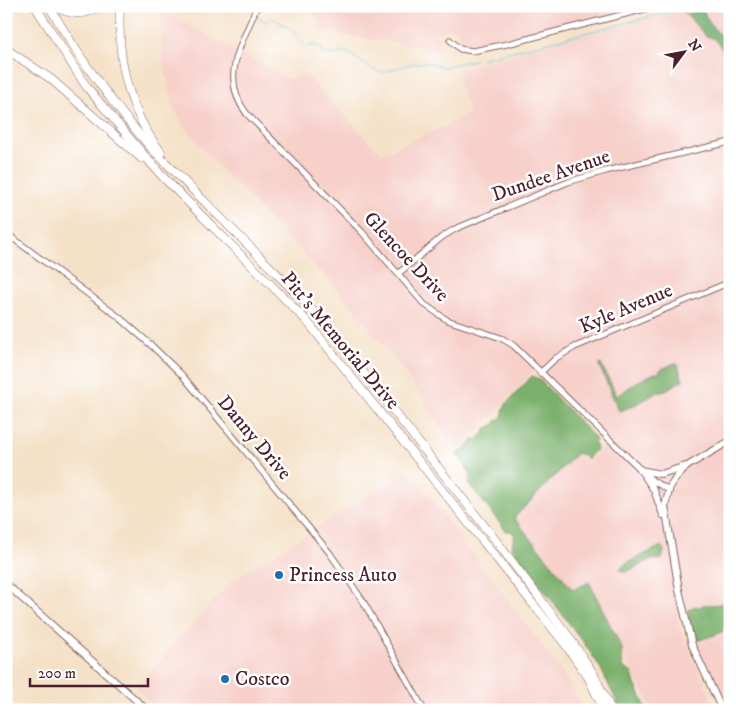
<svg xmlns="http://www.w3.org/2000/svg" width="736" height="716" viewBox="0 0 736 716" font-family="'IM FELL DW Pica',serif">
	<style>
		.built { fill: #f7d0ca }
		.forest { fill: #7ab06c; stroke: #62684c }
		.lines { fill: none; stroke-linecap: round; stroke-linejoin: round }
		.stream { stroke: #59bad7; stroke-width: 1 }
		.minor-casing { stroke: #866362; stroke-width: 7 }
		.major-casing { stroke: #866362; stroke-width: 8 }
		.highway-casing { stroke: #866362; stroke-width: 9 }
		.minor { stroke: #fff; stroke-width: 5 }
		.major { stroke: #fff; stroke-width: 6 }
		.highway { stroke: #fff; stroke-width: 8 }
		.poi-dot { fill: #1f6fb2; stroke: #fff; stroke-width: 2 }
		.labels { text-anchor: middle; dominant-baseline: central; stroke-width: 5; stroke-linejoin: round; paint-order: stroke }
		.street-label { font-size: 20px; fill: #4a1f2b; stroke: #fff }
		.poi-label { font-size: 20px; fill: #4a1f2b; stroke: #fff; text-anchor: start }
	</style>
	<rect width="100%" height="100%" fill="#fff"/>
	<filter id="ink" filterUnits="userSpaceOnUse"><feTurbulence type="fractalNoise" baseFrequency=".02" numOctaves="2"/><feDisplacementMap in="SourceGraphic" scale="10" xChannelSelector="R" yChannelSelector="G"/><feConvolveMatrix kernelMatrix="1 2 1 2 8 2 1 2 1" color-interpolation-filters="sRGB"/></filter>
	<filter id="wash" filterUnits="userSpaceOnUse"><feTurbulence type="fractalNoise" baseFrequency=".0096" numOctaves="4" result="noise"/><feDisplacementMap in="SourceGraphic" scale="20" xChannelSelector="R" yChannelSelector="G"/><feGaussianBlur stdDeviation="1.12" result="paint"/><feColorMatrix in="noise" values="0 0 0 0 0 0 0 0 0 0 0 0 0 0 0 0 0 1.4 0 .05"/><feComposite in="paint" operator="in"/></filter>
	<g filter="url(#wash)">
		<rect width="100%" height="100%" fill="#f5e1c8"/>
		<g class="built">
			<path d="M301 6H642L471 48 454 28 437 32 441 52 410 45 346 35 322 28 320 19Z"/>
			<path d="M702 6H730V41L719 34 713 28 711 22 705 16Z"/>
			<path d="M161 10 287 79 305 75 382 154 467 116 469 107 459 86 460 69 568 39 682 11 730 53V599L685 607 677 615 678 623 716 710H653L623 656V651L589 582 573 590 514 517 577 453 588 463 604 446 603 437 533 371 457 452 399 364 348 302 292 241 226 175 185 128 174 108 163 61Z"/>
			<path d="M409 470 559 668 585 710H159L136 688 230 582Z"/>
			<path d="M730 628V710L709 672 696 641 715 635Z"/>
		</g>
		<g class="forest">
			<path d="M693 6H702C706 21 716 34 730 41V56L724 52 715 39 706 36 683 11 689 15 692 10Z"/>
			<path d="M675 363H677C680 369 680 375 683 380L662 392H658L633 406 619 411 599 365 601 364 617 396 635 383 655 373H659L660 370Z"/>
			<path d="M532 376 541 380 542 384 543 383 596 439 594 445H596L597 449 587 459 584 455 577 453 514 518 573 590 589 582 623 651 621 654 623 667 632 673 635 684 647 710H621L600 667 584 643 512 548 513 540 515 536 511 531H506L469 484 471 475 461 459 456 455 458 452 464 451 466 446 471 444 473 440H477L484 433 485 429 495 424 496 421 502 417 504 408 507 403Z"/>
			<path d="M661 546 664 550 662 559 650 560 626 572 620 570 621 568 625 564Z"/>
			<path d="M729 599 730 628 715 635 696 641 695 639 689 620 688 609 690 610 691 608 696 606 700 607 702 605C711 604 722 606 729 599Z"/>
		</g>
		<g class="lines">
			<g class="stream">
				<path d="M220 6H237"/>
				<path d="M247 6 250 9"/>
				<path d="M257 17 267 22 273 18 290 28 306 47 312 45 321 47 323 54C326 55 344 53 347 52L372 69 381 73 413 63H432L442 67 475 60"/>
				<path d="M481 59 681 9H686L730 43"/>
			</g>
		</g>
	</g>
	<g filter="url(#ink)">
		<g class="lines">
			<defs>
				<g id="minor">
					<path d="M257 6C243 43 218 77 247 114L362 232 424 304 447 320 501 338 513 345 640 469 653 481 669 490"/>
					<path d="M623 6 625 14"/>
					<path d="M450 40 460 49 473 51 507 44 657 6"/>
					<path d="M6 233 119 317 151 345 182 375 329 552 363 601 424 710"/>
					<path d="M399 273 442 237 455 229 568 182 606 171 730 142"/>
					<path d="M540 373 556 358 575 347 730 282"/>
				</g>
				<g id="major">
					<path d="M640 469 654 490 663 515"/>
					<path d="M640 470 661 474 686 466"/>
					<path d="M6 584 147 710"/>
					<path d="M722 710 692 645 679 590 665 506 670 487 680 472 689 465 730 441"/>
				</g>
				<g id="highway">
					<path d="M35 6 86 86 111 116 161 175 306 320 565 644 588 677 604 710"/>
					<path d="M49 6C80 59 114 107 155 152L294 291 325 324 497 542 569 637 593 673 611 710"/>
					<path d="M55 6C70 15 84 17 98 6"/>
					<path d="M120 6C117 58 128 110 161 152"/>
					<path d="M6 49 51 79 141 158"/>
				</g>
			</defs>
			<use href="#minor" class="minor-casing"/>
			<use href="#major" class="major-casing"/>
			<use href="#highway" class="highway-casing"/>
			<use href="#minor" class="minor"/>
			<use href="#major" class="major"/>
			<use href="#highway" class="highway"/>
		</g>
	</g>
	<g class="poi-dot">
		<circle cx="279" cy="575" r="5"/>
		<circle cx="225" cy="679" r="5"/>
	</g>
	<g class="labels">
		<g class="street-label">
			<text transform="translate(551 176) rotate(-19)">Dundee Avenue</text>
			<text transform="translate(406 257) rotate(47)">Glencoe Drive</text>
			<text transform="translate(626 309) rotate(-23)">Kyle Avenue</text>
			<text transform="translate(340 341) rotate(50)">Pitt's Memorial Drive</text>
			<text transform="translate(254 438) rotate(50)">Danny Drive</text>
		</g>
		<g class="poi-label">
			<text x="289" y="575">Princess Auto</text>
			<text x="235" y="679">Costco</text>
		</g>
	</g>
	<rect width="736" height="716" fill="none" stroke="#fff" stroke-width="25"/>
	<g transform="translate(684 52) rotate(58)" stroke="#ffffff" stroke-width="4" paint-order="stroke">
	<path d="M0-4L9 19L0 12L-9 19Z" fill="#4a1f2b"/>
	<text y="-8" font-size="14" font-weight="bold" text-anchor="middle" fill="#4a1f2b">N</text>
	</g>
	<path d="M30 678v8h118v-8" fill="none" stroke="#4a1f2b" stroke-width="2.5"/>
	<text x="38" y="678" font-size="15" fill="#4a1f2b" stroke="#ffffff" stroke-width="4" paint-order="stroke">200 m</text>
</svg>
